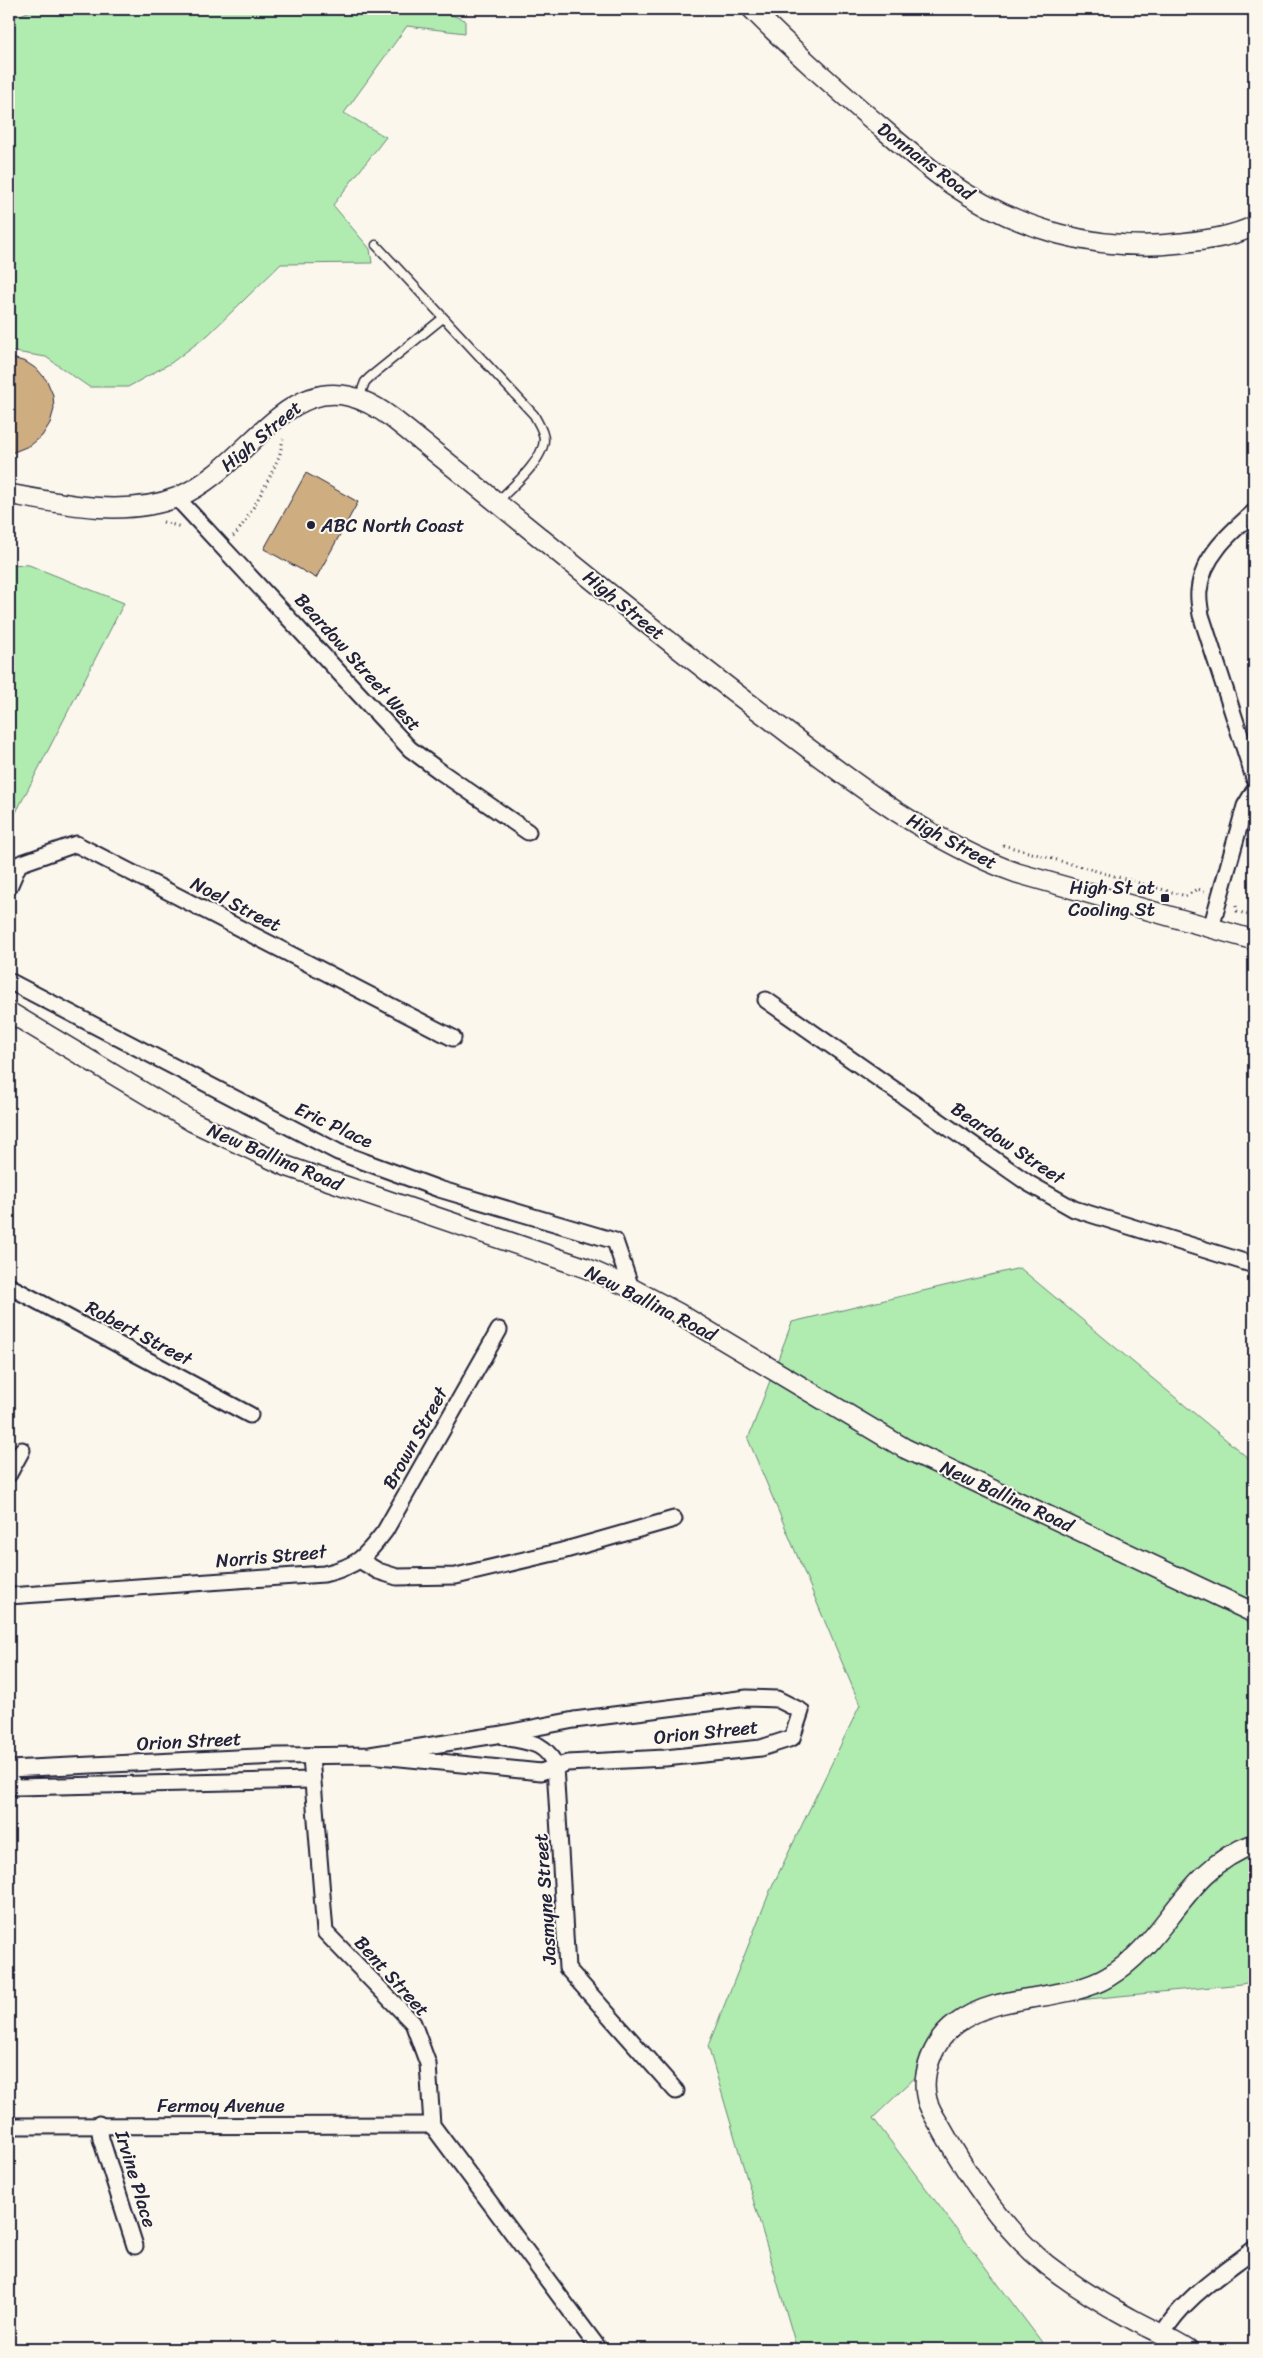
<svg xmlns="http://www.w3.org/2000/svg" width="1263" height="2358" viewBox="0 0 1263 2358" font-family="Sriracha,sans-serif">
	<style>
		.green { fill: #b0ebb0; stroke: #698676 }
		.building { fill: #cead81; stroke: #22223b }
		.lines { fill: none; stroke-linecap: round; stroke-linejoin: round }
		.service-casing { stroke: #22223b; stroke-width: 11 }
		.minor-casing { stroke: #22223b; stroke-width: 19 }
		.tertiary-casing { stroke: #22223b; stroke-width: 22 }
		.path { stroke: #22223b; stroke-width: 3; stroke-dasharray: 1 4; stroke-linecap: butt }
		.service { stroke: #fbf7ec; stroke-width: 8 }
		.minor { stroke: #fbf7ec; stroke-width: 15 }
		.tertiary { stroke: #fbf7ec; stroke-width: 19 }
		.poi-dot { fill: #22223b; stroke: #fbf7ec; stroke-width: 2 }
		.labels { text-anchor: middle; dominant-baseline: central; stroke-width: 4; stroke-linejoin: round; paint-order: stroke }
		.street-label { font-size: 19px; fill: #22223b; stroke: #fbf7ec }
		.poi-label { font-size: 19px; fill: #22223b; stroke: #fbf7ec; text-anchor: start }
	</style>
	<rect width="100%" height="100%" fill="#fbf7ec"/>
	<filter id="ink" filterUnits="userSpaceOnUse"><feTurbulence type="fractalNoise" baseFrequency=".02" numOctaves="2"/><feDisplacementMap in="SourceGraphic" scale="10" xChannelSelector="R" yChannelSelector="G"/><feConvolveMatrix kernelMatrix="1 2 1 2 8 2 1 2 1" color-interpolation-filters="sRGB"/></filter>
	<g filter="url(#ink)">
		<g class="green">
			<path d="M36 9H435L465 20V33L407 26 344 113 386 137 333 205 370 249 372 263 281 264 208 335 171 363 128 387H89L46 357 9 351V19Z"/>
			<path d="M9 564 29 565 124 603 9 826Z"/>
			<path d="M1020 1268 1254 1463V1981L1242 1984 986 2009 873 2118 1047 2349H797L708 2046 770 1891 860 1705 748 1439 792 1322Z"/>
		</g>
		<g class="building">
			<path d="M9 357 26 362 38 370 47 381 53 395 54 409 50 423 42 436 31 445 9 454Z"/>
			<path d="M306 473 358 502 316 578 264 549Z"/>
		</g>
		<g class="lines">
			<defs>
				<g id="service">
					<path d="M376 245 534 415C538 423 544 431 544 440 543 461 511 488 497 502"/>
					<path d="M359 398 365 382 370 377 443 318"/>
				</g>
				<g id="minor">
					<path d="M176 497 410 749 441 772 528 832"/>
					<path d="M1254 512C1230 533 1202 557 1199 591 1198 599 1200 608 1201 615L1254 778"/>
					<path d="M9 887 19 864 76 844 453 1038"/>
					<path d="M1211 928 1245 806 1254 791"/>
					<path d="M9 981 338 1152 439 1189 615 1241 631 1288"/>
					<path d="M766 1000 1028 1183 1074 1209 1254 1265"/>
					<path d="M9 1286 250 1415"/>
					<path d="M9 1474 22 1450"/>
					<path d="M361 1561 378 1571 397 1577 456 1576 562 1551 674 1519"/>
					<path d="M9 1596 324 1574C358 1566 364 1558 385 1531L499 1330"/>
					<path d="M504 1737C527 1742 546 1741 555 1766L567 1968 676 2091"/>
					<path d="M311 1757 325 1932 413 2023 428 2064 432 2125 599 2349"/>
					<path d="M9 1769 277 1756 370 1755 496 1735 574 1720 747 1698 777 1699 801 1711 792 1738 761 1748 665 1758 567 1763 541 1772 370 1755"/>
					<path d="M9 1779 16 1787 312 1780"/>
					<path d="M99 2124 101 2139 135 2246"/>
					<path d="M9 2126 432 2125"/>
					<path d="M1162 2335C1182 2299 1222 2274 1254 2249"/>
				</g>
				<g id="tertiary">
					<path d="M752 9C789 47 829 82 869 117 895 139 920 162 948 182 1016 229 1097 253 1181 243 1205 240 1232 237 1254 226"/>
					<path d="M9 494C62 504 125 518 178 497 257 464 295 344 392 418 517 517 639 621 767 717 846 777 923 839 1017 873L1254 940"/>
					<path d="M9 1012 193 1122 286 1166 586 1268 629 1287 678 1313 904 1448 1254 1613"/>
					<path d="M1188 2349C1170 2337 1149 2329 1130 2318 1102 2303 1073 2285 1047 2265 1004 2230 971 2181 944 2133 939 2123 930 2112 927 2100 920 2073 934 2040 956 2024 998 1991 1065 2003 1108 1977 1169 1941 1183 1869 1254 1844"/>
				</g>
			</defs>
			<use href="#service" class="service-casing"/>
			<use href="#minor" class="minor-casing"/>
			<use href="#tertiary" class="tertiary-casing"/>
			<g class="path">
				<path d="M163 522 181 527"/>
				<path d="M233 536C244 529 275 468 280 454 281 449 282 444 283 439"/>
				<path d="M1003 845 1186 896 1197 889 1205 891"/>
				<path d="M1236 906 1237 911 1254 917"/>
			</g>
			<use href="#service" class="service"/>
			<use href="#minor" class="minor"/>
			<use href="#tertiary" class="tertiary"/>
		</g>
	</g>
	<g class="poi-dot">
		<circle cx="311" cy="525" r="5"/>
		<rect x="1160" y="893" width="10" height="10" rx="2.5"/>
	</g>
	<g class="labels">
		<g class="street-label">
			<text transform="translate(926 161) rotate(37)">Donnans Road</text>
			<text transform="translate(261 436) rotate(-40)">High Street</text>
			<text transform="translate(624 605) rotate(39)">High Street</text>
			<text transform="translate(358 662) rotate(48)">Beardow Street West</text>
			<text transform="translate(952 841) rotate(28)">High Street</text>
			<text transform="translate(236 904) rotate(27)">Noel Street</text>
			<text transform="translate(334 1125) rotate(25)">Eric Place</text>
			<text transform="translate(1008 1143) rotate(34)">Beardow Street</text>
			<text transform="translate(275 1157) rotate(23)">New Ballina Road</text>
			<text transform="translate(651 1303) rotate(27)">New Ballina Road</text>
			<text transform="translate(139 1333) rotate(28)">Robert Street</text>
			<text transform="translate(415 1438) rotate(-61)">Brown Street</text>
			<text transform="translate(1007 1496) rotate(25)">New Ballina Road</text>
			<text transform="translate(271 1556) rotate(-5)">Norris Street</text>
			<text transform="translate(706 1732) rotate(-6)">Orion Street</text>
			<text transform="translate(189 1741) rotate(-3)">Orion Street</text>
			<text transform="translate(545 1899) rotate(-94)">Jasmyne Street</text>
			<text transform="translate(392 1976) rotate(48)">Bent Street</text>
			<text x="221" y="2105">Fermoy Avenue</text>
			<text transform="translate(136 2179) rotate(73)">Irvine Place</text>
		</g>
		<g class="poi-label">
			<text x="321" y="525">ABC North Coast</text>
			<text x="1155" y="887" text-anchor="end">High St at<tspan x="1155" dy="22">Cooling St</tspan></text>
		</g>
	</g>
	<rect width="1263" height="2358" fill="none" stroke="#fbf7ec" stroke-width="30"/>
	<rect x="15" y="15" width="1233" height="2328" fill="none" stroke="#22223b" stroke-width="2" filter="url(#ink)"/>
</svg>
